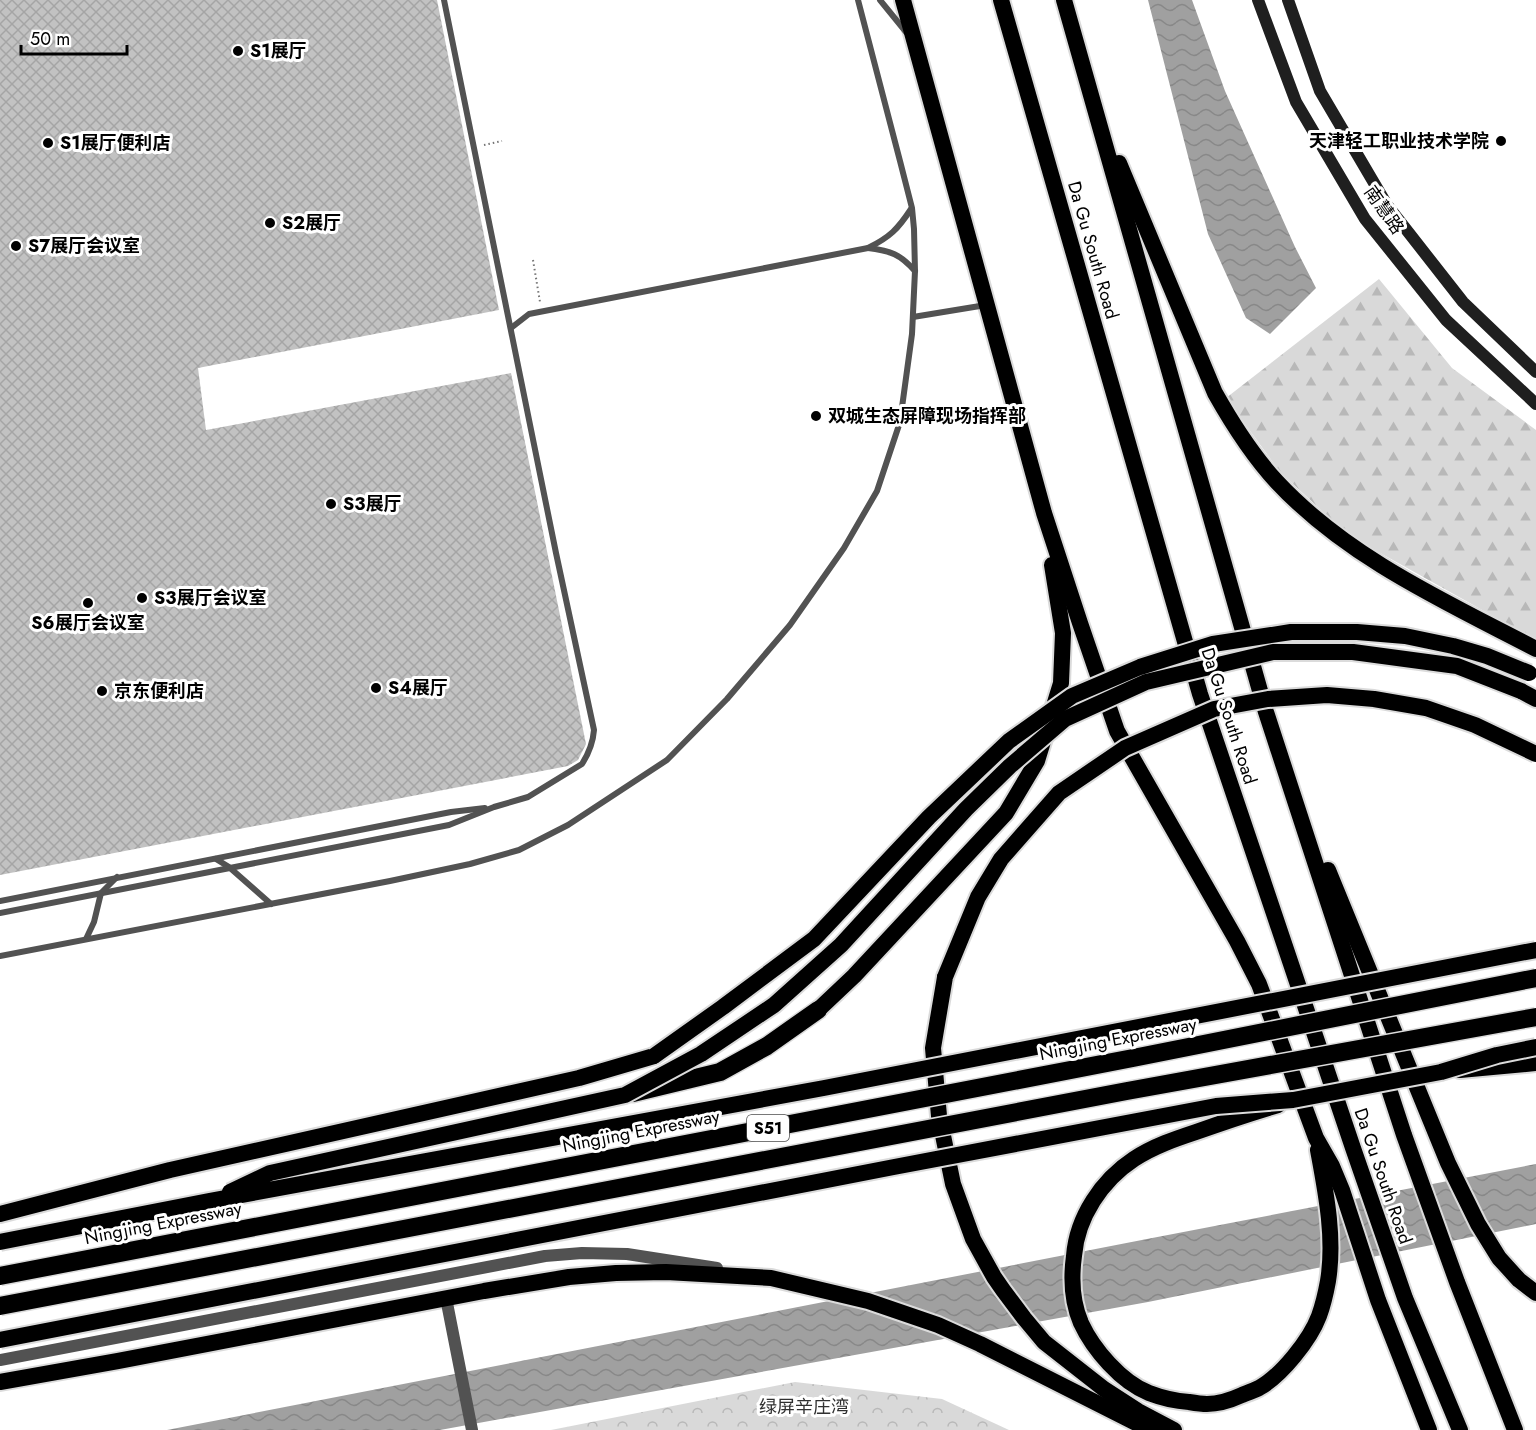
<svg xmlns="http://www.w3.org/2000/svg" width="1536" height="1430" viewBox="0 0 1536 1430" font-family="Jost,'Noto Sans SC',sans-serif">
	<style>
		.forest { fill: url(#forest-firs) }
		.park { fill: url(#park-crowns) }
		.water { fill: url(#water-waves) }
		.building { fill: url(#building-cross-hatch) }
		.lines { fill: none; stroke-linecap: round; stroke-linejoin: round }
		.trunk-casing { stroke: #dbdbdb; stroke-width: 20 }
		.motorway-casing { stroke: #dbdbdb; stroke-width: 21 }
		.path { stroke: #747474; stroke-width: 2; stroke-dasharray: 1.5 3; stroke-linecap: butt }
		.service { stroke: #525252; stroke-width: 6 }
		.tertiary { stroke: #525252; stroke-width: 12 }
		.secondary { stroke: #1f1f1f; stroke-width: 12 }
		.trunk { stroke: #000; stroke-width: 16 }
		.motorway { stroke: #000; stroke-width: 18 }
		.trunk-bridge-casing { stroke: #dbdbdb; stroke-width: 20; stroke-linecap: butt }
		.motorway-bridge-casing { stroke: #dbdbdb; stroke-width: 21; stroke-linecap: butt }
		.trunk-bridge { stroke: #000; stroke-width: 16 }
		.motorway-bridge { stroke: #000; stroke-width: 18 }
		.poi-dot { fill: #000; stroke: #fff; stroke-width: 2 }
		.labels { text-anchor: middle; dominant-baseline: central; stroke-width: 6; stroke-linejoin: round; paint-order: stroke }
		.shield { fill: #fff; stroke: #4c4c4c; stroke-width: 1.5 }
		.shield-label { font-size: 16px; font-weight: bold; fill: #000 }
		.poi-label { font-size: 18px; font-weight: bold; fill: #000; stroke: #fff; text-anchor: start }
		.street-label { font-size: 18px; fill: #000; stroke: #fff }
		.park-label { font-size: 18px; fill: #303030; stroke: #fff }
	</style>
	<defs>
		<pattern id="forest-firs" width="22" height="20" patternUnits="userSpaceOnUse" patternTransform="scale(1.5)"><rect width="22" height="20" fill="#d9d9d9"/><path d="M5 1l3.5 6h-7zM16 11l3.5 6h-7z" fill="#b8b8b8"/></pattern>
		<pattern id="park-crowns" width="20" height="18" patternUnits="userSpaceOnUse" patternTransform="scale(1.5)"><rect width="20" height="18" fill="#d9d9d9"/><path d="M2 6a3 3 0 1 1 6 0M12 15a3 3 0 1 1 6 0" fill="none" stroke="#b8b8b8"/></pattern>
		<pattern id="water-waves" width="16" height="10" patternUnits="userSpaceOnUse" patternTransform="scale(1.5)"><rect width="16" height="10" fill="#a0a0a0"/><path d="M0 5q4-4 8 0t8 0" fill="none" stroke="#888"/></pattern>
		<pattern id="building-cross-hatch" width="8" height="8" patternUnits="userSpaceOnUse" patternTransform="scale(1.5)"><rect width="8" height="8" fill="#c2c2c2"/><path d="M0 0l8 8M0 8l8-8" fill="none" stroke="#a5a5a5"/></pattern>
	</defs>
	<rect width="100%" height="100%" fill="#fff"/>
	<path class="forest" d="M1379 279 1452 368 1536 430V640L1348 535 1280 472 1226 398Z"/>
	<path class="park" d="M795 1382 942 1399 1009 1430H551Z"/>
	<g class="water">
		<path d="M1148 0H1192L1225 91 1295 247 1316 288 1270 334 1246 318 1208 234Z"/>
		<path d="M1536 1164V1224L1148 1302 440 1430H167L1147 1239Z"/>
	</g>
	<path class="building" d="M0 0H437L499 310 198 368 206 430 511 373 586 744 578 760 568 766 0 875Z"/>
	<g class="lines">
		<defs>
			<g id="trunk">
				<path d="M903 0 1044 513 1080 623 1117 731 1237 941 1259 984 1316 1138 1332 1166 1342 1190 1378 1300 1429 1430"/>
				<path d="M1001 0 1200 694 1353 1148 1405 1298 1460 1430"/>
				<path d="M1064 0 1266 712 1404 1135 1457 1282 1515 1430"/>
				<path d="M1119 163 1215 393C1233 425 1252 455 1277 482 1348 558 1446 602 1536 649"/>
				<path d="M1521 691 1536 699"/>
				<path d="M1328 870 1448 1163 1478 1224 1499 1258 1519 1280 1536 1293"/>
				<path d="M945 977 933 1048 939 1116 953 1184 973 1239 994 1277 1003 1290 1024 1318 1044 1342 1104 1389 1138 1411 1174 1430"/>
				<path d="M818 1010 854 976 1006 813 1037 761 1061 683 1063 633 1052 565"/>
				<path d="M1460 1070 1536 1063"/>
				<path d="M1278 1105C1251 1113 1224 1122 1196 1132 1175 1139 1154 1146 1134 1159 1102 1180 1077 1217 1074 1256 1071 1278 1072 1302 1081 1323 1093 1349 1121 1382 1149 1393 1162 1398 1175 1401 1189 1402 1195 1403 1201 1404 1207 1404 1219 1404 1231 1400 1242 1395 1247 1393 1253 1391 1259 1388 1281 1376 1310 1340 1319 1316 1323 1305 1326 1292 1328 1281 1335 1238 1326 1193 1318 1150"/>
				<path d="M0 1214 170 1170 579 1078 654 1056"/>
				<path d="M0 1382 118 1361 484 1291 569 1277 616 1273 666 1272 771 1278 868 1301 938 1325 980 1344 1150 1430"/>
			</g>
			<path id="motorway" d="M633 1093 720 1072 767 1046 818 1010"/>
		</defs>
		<use href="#trunk" class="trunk-casing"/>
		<use href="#motorway" class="motorway-casing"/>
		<g class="path">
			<path d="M484 145 502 141"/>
			<path d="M533 260 540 302"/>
		</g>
		<g class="service">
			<path d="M880 0 906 32"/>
			<path d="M868 248C891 251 900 254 915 271"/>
			<path d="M913 317 986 305"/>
			<path d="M511 328 529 314 868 248C890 237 898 229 911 209"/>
			<path d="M216 859 229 867 271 904"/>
			<path d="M0 901 451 812 485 808"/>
			<path d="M0 913 449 825 494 807 528 797 582 764C589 753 593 743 594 730L556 553 444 0"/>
			<path d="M86 939 94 922 101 893 117 877"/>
			<path d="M0 956 390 881 470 864 519 850 568 825 667 760 727 699 790 625 844 548 877 491 900 422 912 334 915 271 914 229 912 208 900 161 858 0"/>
		</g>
		<g class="tertiary">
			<path d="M446 1298 472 1430"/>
			<path d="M0 1360 545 1256 582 1253 627 1254 717 1268"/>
		</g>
		<g class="secondary">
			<path d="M1258 0 1296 102 1365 219 1446 320 1536 404"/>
			<path d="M1288 0 1320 91 1387 205 1463 302 1536 372"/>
		</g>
		<use href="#trunk" class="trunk"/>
		<use href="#motorway" class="motorway"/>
		<defs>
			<g id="trunk-bridge">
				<path d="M945 977 978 897 1001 859 1059 793 1125 748 1214 709 1268 699 1327 695 1374 699 1426 708 1475 725 1536 754"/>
				<path d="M654 1056 723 1007 814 939 929 817 1009 741 1072 696 1140 667 1213 644 1291 632H1357L1405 636 1453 646 1487 656 1529 673"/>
				<path d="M230 1192 270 1173 625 1095 701 1054 774 1005 841 945 966 809 1010 766 1065 719 1146 682 1273 652H1353L1457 666 1521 691"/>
				<path d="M0 1242 209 1201 824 1088 1536 950"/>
				<path d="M0 1340 894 1167 1216 1106 1293 1100 1441 1072 1497 1055 1536 1047"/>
			</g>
			<g id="motorway-bridge">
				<path d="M0 1276 1133 1058 1536 978"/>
				<path d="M0 1306 1127 1091 1536 1017"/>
			</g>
		</defs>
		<use href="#trunk-bridge" class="trunk-bridge-casing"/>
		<use href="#motorway-bridge" class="motorway-bridge-casing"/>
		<use href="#trunk-bridge" class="trunk-bridge"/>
		<use href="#motorway-bridge" class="motorway-bridge"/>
	</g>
	<g class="poi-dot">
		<circle cx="238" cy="51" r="6"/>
		<circle cx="1501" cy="141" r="6"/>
		<circle cx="48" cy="143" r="6"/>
		<circle cx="270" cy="223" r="6"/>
		<circle cx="16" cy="246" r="6"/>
		<circle cx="816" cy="416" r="6"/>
		<circle cx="331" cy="504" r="6"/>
		<circle cx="142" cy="598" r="6"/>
		<circle cx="88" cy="603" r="6"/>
		<circle cx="376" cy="688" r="6"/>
		<circle cx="102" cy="691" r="6"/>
	</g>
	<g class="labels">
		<rect class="shield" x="747" y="1115" width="42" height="26" rx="4.5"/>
		<g class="shield-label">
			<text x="768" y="1128">S51</text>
		</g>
		<g class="poi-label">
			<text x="250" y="51">S1展厅</text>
			<text x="1489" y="141" text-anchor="end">天津轻工职业技术学院</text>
			<text x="60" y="143">S1展厅便利店</text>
			<text x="282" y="223">S2展厅</text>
			<text x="28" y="246">S7展厅会议室</text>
			<text x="828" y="416">双城生态屏障现场指挥部</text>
			<text x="343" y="504">S3展厅</text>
			<text x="154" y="598">S3展厅会议室</text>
			<text x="88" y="623" text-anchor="middle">S6展厅会议室</text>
			<text x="388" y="688">S4展厅</text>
			<text x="114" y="691">京东便利店</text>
		</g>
		<g class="street-label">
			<text transform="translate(1384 210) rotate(55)">南慧路</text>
			<text transform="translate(1093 250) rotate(74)">Da Gu South Road</text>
			<text transform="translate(1229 716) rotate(72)">Da Gu South Road</text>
			<text transform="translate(1118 1039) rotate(-11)">Ningjing Expressway</text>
			<text transform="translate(641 1131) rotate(-11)">Ningjing Expressway</text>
			<text transform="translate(1383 1176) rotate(71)">Da Gu South Road</text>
			<text transform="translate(163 1223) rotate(-11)">Ningjing Expressway</text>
		</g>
		<g class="park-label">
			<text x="804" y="1407">绿屏辛庄湾</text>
		</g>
	</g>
	<path d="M21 45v9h106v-9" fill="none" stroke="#000000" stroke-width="3"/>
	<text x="30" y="45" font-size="18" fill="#000000" stroke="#ffffff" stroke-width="4.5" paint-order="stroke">50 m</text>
</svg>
